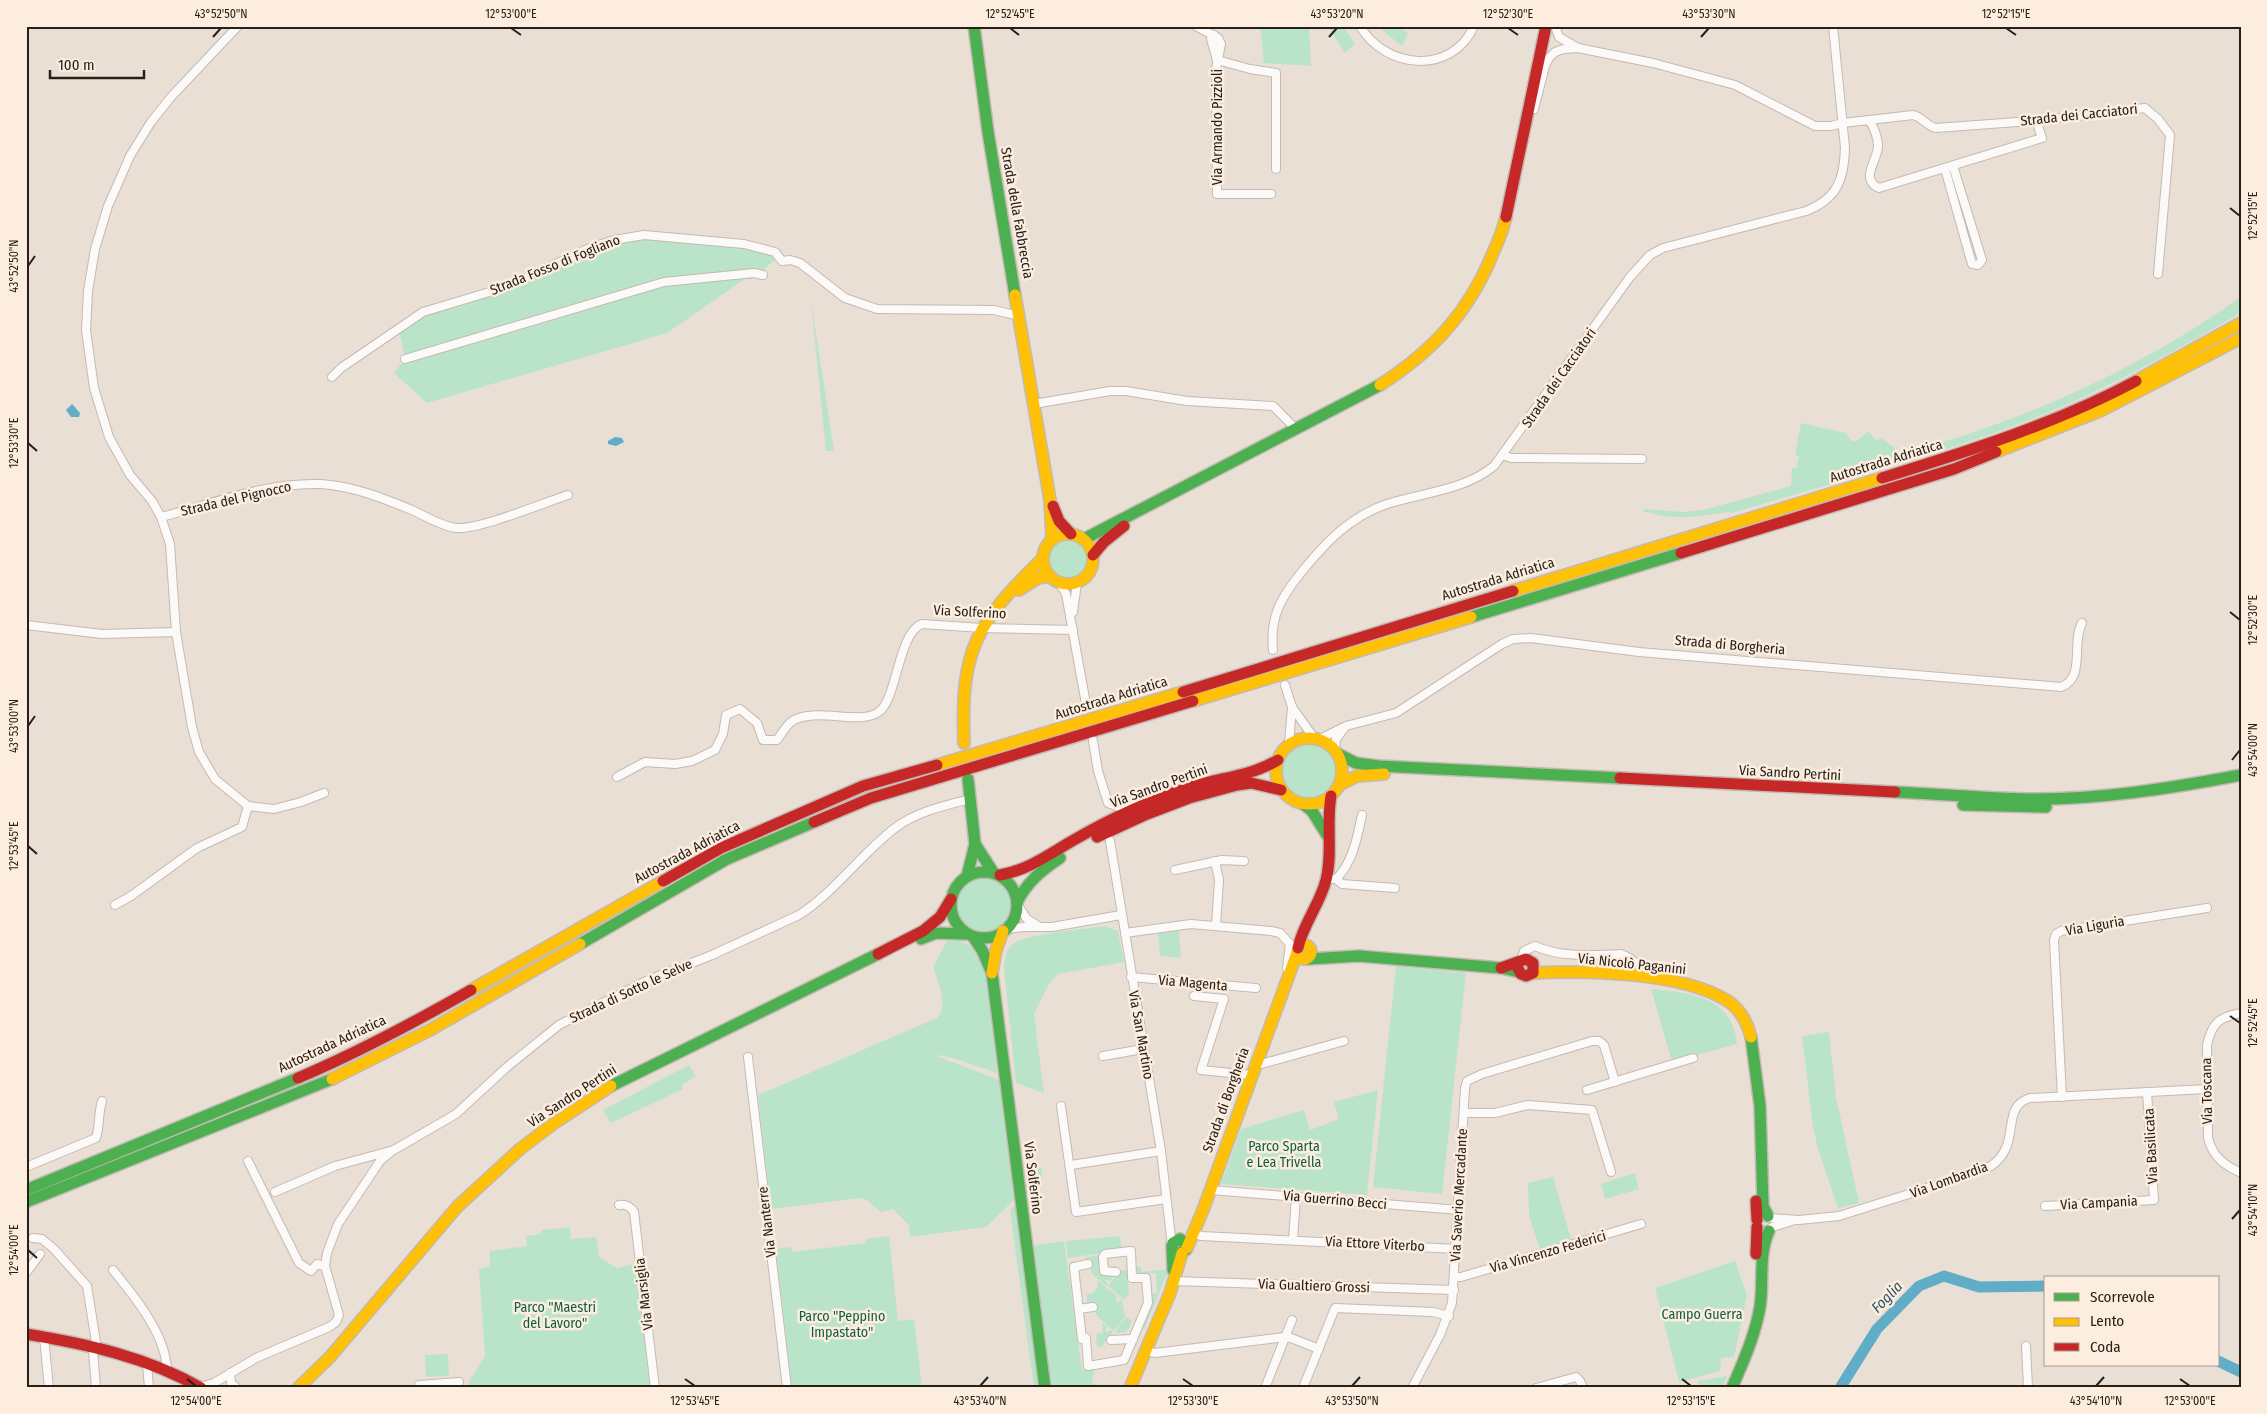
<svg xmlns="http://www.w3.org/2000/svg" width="2267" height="1414" viewBox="0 0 2267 1414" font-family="'Fira Sans Condensed',sans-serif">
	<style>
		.green { fill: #bae4ca }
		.water { fill: #61adc8 }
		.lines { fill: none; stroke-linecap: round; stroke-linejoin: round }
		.river { stroke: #61adc8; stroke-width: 11 }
		.street-casing { stroke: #c3bab2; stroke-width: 10 }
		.fast-casing { stroke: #c3bab2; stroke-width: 14 }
		.slow-casing { stroke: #c3bab2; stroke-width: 14 }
		.jam-casing { stroke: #c3bab2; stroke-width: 14 }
		.street { stroke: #fcfaf9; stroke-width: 8 }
		.fast { stroke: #4caf50; stroke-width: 11 }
		.slow { stroke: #ffc107; stroke-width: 11 }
		.jam { stroke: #c62828; stroke-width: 11 }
		.ticks { fill: none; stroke: #262019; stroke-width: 2 }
		.labels { text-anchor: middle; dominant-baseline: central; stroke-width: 5; stroke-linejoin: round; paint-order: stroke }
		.street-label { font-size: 14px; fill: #262019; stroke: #fceddf }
		.park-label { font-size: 14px; fill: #0f5f43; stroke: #fceddf }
		.water-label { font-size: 15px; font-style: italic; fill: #2a5669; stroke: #fceddf }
		.neatline { fill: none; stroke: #262019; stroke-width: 2 }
		.ticks-label { font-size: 12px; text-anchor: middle; fill: #262019 }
	</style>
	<rect width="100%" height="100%" fill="#eadfd5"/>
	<g class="green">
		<path d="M1260 26H1309L1311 66 1264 63Z"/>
		<path d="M1333 26H1343L1355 44 1345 53 1329 28Z"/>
		<path d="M1387 26H1399L1408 33 1402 46 1382 30Z"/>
		<path d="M659 238C693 242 748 241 776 259L751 280 745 279 667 333 427 403 394 373 405 359 399 331 426 314 542 276 587 254 627 241Z"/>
		<path d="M2241 297V313C2171 353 2100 393 2024 422 1929 458 1829 484 1732 513L1729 512C1696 517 1675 521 1643 511L1644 509 1682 512 1703 510 1791 486 1792 468H1796L1799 457 1795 454 1801 423 1846 433C1852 448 1860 439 1868 431L1877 441 1881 438 1895 448 1894 456C2017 424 2137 371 2241 297Z"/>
		<path d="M811 301 834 451H826Z"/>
		<circle cx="1068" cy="559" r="18"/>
		<circle cx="1309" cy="771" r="28"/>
		<circle cx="984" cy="905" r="27"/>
		<path d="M1105 926 1118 931 1124 962 1058 974 1049 984 1034 1014 1044 1093 1016 1083 1004 969C1005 960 1005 949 1013 944 1025 934 1086 929 1105 926Z"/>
		<path d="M1179 930 1181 958 1160 956 1158 933Z"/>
		<path d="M948 939C958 939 970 943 976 951 991 969 994 1047 997 1073L953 1058 937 1055V1056L999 1080 1014 1200 986 1227 910 1237 909 1225 893 1209 881 1212 867 1200 861 1198 771 1209 758 1095 937 1018C949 1004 938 983 933 967Z"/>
		<path d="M1396 966 1466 973 1442 1194 1373 1187Z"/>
		<path d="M1651 989C1691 993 1732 996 1737 1044L1672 1062Z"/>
		<path d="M1829 1032 1836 1097 1859 1203 1838 1208 1818 1149 1813 1127 1802 1036Z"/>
		<path d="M689 1065 696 1076 682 1085 683 1089 611 1123 603 1110Z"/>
		<path d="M1378 1090 1367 1195 1221 1184 1241 1129 1304 1110 1310 1130 1339 1119 1334 1102Z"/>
		<path d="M1042 1167V1184L1024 1188 1028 1172Z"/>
		<path d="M1635 1173 1639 1189 1605 1199 1601 1184Z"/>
		<path d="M1553 1177 1571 1239 1540 1249 1529 1216 1528 1183Z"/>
		<path d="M1015 1204 1017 1210 1040 1388H1034L1010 1210Z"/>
		<path d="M570 1227 571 1239 596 1237 599 1257 617 1268 635 1264 650 1388H469V1382L485 1356 479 1269 490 1267V1251L527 1246 526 1236 540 1234 542 1230Z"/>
		<path d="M889 1236 898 1321 914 1319 922 1388H792L776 1249 791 1247 792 1252 866 1243V1239Z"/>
		<path d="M1120 1236 1122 1250 1068 1258 1066 1241Z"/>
		<path d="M1064 1241 1082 1370 1095 1367 1092 1381 1097 1388H1052L1031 1246Z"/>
		<path d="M1101 1255 1102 1270 1115 1274 1110 1281 1105 1280 1108 1284 1106 1286 1092 1274 1090 1263 1086 1261V1257Z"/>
		<path d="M1735 1261 1747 1295 1734 1357 1721 1358 1720 1371 1679 1382 1655 1288Z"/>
		<path d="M1135 1267H1141L1142 1272 1169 1269 1144 1330 1142 1324 1150 1294 1157 1293 1156 1273 1140 1274 1135 1270Z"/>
		<path d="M1127 1269 1129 1294 1124 1300 1108 1286 1120 1271Z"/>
		<path d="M1097 1280 1118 1297 1116 1298V1301L1119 1302 1120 1299 1122 1301 1125 1317 1114 1331 1097 1316 1093 1304 1087 1303V1294L1093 1293 1098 1286Z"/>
		<path d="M1126 1317 1132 1321 1129 1329H1127L1126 1332 1116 1333 1115 1332Z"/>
		<path d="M1102 1323 1108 1328 1105 1329 1106 1332H1109V1329L1113 1332 1102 1346 1097 1347 1096 1334 1103 1333Z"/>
		<path d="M448 1354 449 1376 426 1377 425 1355Z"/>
		<path d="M1727 1376 1722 1388H1699L1698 1381Z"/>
	</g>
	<g class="water">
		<path d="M72 404 80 413 79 417H71L66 410Z"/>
		<path d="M615 437 622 438 624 442 616 446 608 444V441Z"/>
	</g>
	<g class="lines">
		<g class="river">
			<path d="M2218 1361 2241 1372"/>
			<path d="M1840 1388 1877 1329 1919 1286 1944 1276 1979 1287 2046 1286"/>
		</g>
		<defs>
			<g id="street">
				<path d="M238 26 171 97 151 122 130 156 108 206 95 249 88 291 86 330 94 388 109 437 130 475 152 501 161 517 170 544 176 632 192 727 199 752 215 779 248 806 274 809 301 802 324 793"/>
				<path d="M1196 26 1218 38 1221 44 1216 69 1217 194H1271"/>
				<path d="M1360 26C1385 69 1452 76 1474 26"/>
				<path d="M1555 26 1559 37 1576 47"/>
				<path d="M1214 35 1211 39 1217 60"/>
				<path d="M1217 60 1250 69 1276 73V169"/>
				<path d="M1534 109 1545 66 1549 58 1555 52 1564 49 1578 48 1653 63 1735 85 1815 126H1831L1843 123 1913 115C1923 117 1926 126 1936 128L2043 120 2145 108 2158 119 2170 135 2158 274"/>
				<path d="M1869 120C1874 128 1878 137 1878 146 1878 160 1859 179 1879 188L2042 138 2036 120"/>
				<path d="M1945 169 1972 264 1978 265 1982 260 1953 166"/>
				<path d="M405 359 664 282 754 273 763 275"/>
				<path d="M332 377 341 368 423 312 506 287 592 247 614 240 644 235 744 244 775 252 782 261 790 260 800 263 845 298 877 309 994 310 1020 316"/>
				<path d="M1034 404 1110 391H1126L1187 401 1273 406 1296 429"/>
				<path d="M1503 455 1511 458 1642 459"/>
				<path d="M161 517C212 504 267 482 320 484 353 486 383 498 414 511 427 517 441 526 456 528 479 530 543 503 568 495"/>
				<path d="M1059 582 1066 594 1086 704"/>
				<path d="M1073 612 1077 583"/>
				<path d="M26 625 102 634 176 632"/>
				<path d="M1273 650C1270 617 1280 599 1300 574 1325 543 1349 517 1387 504 1424 492 1463 491 1494 466L1630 277 1650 255 1663 248 1806 211C1837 199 1844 180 1845 148L1833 26"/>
				<path d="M1285 685 1292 707 1314 738"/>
				<path d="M1320 739 1346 726 1396 713 1502 644 1513 639 1531 638 1639 652 2061 687C2086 678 2071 643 2082 623"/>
				<path d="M1093 741 1098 771 1108 803 1119 807 1144 802"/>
				<path d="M1289 744 1292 707"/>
				<path d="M1335 750 1336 739 1345 727"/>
				<path d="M617 777 645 762 675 764 692 761 715 750 723 734 726 715 740 709 757 723 763 740H777C781 735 785 727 791 722 815 705 863 728 881 710 897 695 899 632 922 624L982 628 1073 630"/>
				<path d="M1110 841 1161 1151 1172 1246"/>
				<path d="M1215 861 1219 880 1216 926"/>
				<path d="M1175 870 1222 860 1244 861"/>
				<path d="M1331 879H1336L1342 884 1395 888"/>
				<path d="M1336 879C1353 862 1357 838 1362 815"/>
				<path d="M1017 904 1027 919 1040 927"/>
				<path d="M115 905 131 896 197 848 242 827 248 806"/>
				<path d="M1007 929 1024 927H1052L1121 915"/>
				<path d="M1125 933 1191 924 1271 931 1280 933 1290 944 1287 968"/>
				<path d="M1521 960 1524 951 1535 946C1562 958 1592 955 1621 954 1635 958 1640 970 1652 975"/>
				<path d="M1131 977 1256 988"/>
				<path d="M1194 996 1224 999 1201 1070 1251 1075"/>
				<path d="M2241 1013C2219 1017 2212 1023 2207 1045L2208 1138C2213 1157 2224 1165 2241 1173"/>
				<path d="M1103 1056 1143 1049"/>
				<path d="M748 1057 787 1388"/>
				<path d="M1254 1066 1344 1041"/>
				<path d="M1587 1090 1693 1058"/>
				<path d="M2062 1097 2054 940 2056 934 2061 931 2207 908"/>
				<path d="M1061 1106 1076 1212 1166 1199"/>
				<path d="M1464 1113H1495L1528 1105 1592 1110 1611 1172"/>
				<path d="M248 1161 299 1263 311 1271 317 1264 325 1266"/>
				<path d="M1071 1165 1161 1151"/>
				<path d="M26 1167 96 1138C100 1125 98 1114 102 1101"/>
				<path d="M1211 1190 1459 1210"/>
				<path d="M275 1192 335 1166 390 1151"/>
				<path d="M619 1205C626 1204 630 1206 634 1212L655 1388"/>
				<path d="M2045 1206 2154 1200 2147 1092"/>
				<path d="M1771 1218 1799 1220 1839 1216 1912 1193 1991 1166C2023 1144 1999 1107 2030 1098L2207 1089"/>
				<path d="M1772 1227 1792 1221"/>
				<path d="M1193 1233 1201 1236 1457 1249"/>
				<path d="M33 1238 42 1239 54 1249 87 1286 96 1342 93 1351 96 1388"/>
				<path d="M1293 1240 1296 1197"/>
				<path d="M1088 1264 1074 1267 1082 1339 1086 1338 1088 1366 1124 1360 1148 1303 1146 1278H1132L1131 1251 1105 1254 1103 1257 1104 1271 1116 1272"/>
				<path d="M113 1270C135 1297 166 1335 167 1370"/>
				<path d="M26 1273 40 1254"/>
				<path d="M1455 1277H1461L1641 1224"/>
				<path d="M1174 1281 1454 1290"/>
				<path d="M1079 1309 1093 1307"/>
				<path d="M44 1337 49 1388"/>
				<path d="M1111 1340 1133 1339"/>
				<path d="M2026 1346 2028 1388"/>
				<path d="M1146 1351 1155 1353 1285 1337 1291 1338 1319 1349"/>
				<path d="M147 1364 149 1388"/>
				<path d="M230 1373 231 1383 237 1388"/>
				<path d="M200 1387 214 1383 256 1358 329 1327 336 1322 339 1315 325 1266 327 1253 338 1224 380 1161 392 1151 456 1114 507 1067 559 1025 646 981 712 955 799 915C836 891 861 854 895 828 916 812 946 805 970 799"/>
				<path d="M420 1388 419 1385 459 1382"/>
				<path d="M1265 1388 1292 1320"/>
				<path d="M1303 1388 1335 1308 1433 1312 1449 1316"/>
				<path d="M1412 1388 1440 1335 1452 1303 1465 1088 1467 1081 1482 1074 1592 1041H1599L1604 1045 1615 1082"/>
				<path d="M1536 1388 1576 1377 1580 1381 1583 1388"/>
			</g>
			<g id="fast">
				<path d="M974 26 988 132 1015 295"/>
				<path d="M1084 539 1380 385"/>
				<path d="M1471 617 1681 553"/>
				<path d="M1338 754 1356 763 1379 766 1620 778"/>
				<path d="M1895 792C1939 794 1984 798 2028 799 2099 800 2172 788 2241 775"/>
				<path d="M1303 804 1312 811 1327 835"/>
				<path d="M1963 805 2046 807"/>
				<path d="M975 844 993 872"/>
				<circle cx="984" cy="905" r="33"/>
				<path d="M967 876 975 844 968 779"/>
				<path d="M1017 902C1027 882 1042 870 1060 858"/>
				<path d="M974 938 982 950 992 973 1045 1388"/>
				<path d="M921 939 936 933 965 934"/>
				<path d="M580 944 727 859 814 822"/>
				<path d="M1308 959 1359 956 1501 968 1519 972"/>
				<path d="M1751 1037 1760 1106 1763 1206 1768 1216"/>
				<path d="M611 1086 878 954"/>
				<path d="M26 1190 298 1078"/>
				<path d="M26 1202 332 1079"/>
				<path d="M1173 1250 1177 1254 1186 1250 1187 1245 1180 1239 1173 1243 1172 1246 1173 1270"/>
				<path d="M1732 1388C1743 1362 1755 1336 1760 1307 1764 1282 1758 1255 1769 1231"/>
			</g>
			<g id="slow">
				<path d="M1015 295 1050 500 1052 539"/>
				<path d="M2136 381 2241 323"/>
				<path d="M1380 385C1433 351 1469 312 1493 253 1498 242 1503 230 1506 217"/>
				<path d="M1996 452 2100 411 2241 338"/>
				<circle cx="1068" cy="559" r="25"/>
				<path d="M1019 590 1038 578 1049 576"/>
				<path d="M1513 591 1882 478"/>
				<path d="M1193 701 1471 617"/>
				<circle cx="1309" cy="771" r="33"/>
				<path d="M964 743C960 648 977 623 1043 558"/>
				<path d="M937 765 1183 692"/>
				<path d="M1339 785 1357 776 1384 774"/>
				<circle cx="1304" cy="952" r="7"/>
				<path d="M992 973 996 950 1003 931"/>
				<path d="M1533 973C1586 970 1680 972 1726 1000 1740 1008 1747 1022 1751 1037"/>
				<path d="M471 990 663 881"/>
				<path d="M332 1079 430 1030 580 944"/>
				<path d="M1187 1248 1203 1210 1297 953"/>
				<path d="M298 1388 330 1357 457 1207 520 1149 553 1124 611 1086"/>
				<path d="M1130 1388 1170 1293 1182 1253"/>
			</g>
			<g id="jam">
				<path d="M1506 217 1546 26"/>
				<path d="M1882 478C1966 452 2058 423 2136 381"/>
				<path d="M1053 506 1059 521 1071 534"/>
				<path d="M1681 553 1954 469 1996 452"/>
				<path d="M1093 555 1104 542 1124 526"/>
				<path d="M1183 692 1513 591"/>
				<path d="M1620 778 1895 792"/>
				<path d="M814 822 871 798 1193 701"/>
				<path d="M1097 837 1147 814 1189 798 1237 785 1251 783 1281 790"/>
				<path d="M1000 875C1028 870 1048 855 1072 841 1110 819 1153 799 1194 786 1224 777 1251 776 1278 760"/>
				<path d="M663 881 721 848 863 786 937 765"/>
				<path d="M1298 948C1303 924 1320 904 1326 880 1333 853 1326 824 1331 796"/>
				<path d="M878 954 923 931 940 917 951 899"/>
				<path d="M1501 968 1526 959 1533 963V973L1526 976 1521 974 1517 967 1519 962"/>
				<path d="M298 1078C357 1053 415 1022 471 990"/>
				<path d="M1756 1201 1757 1220"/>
				<path d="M1756 1254 1757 1227"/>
				<path d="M26 1334C87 1344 147 1357 201 1388"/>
			</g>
		</defs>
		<use href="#street" class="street-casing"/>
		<use href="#fast" class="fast-casing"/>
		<use href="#slow" class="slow-casing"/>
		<use href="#jam" class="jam-casing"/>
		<use href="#street" class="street"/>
		<use href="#fast" class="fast"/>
		<use href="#slow" class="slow"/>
		<use href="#jam" class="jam"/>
	</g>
	<path class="ticks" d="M511 28 521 35M1010 28 1019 35M1508 28 1518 35M2006 28 2016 35M213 37 221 28M1329 37 1337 28M1701 37 1709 28M2230 208 2240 216M28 266 35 256M28 443 37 451M2230 612 2240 620M28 726 35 716M2232 760 2240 750M28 846 37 854M2230 1016 2240 1023M2232 1219 2240 1210M28 1250 37 1258M187 1379 196 1386M685 1379 695 1386M1183 1379 1193 1386M1682 1379 1691 1386M2180 1379 2190 1386M980 1386 988 1377M1352 1386 1360 1377M2096 1386 2104 1377"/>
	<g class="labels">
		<g class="street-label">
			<text transform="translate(2079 115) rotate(-6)">Strada dei Cacciatori</text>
			<text transform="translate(1217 127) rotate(-90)">Via Armando Pizzioli</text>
			<text transform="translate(1017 213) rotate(80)">Strada della Fabbreccia</text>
			<text transform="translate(555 265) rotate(-22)">Strada Fosso di Fogliano</text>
			<text transform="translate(1559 378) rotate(-55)">Strada dei Cacciatori</text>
			<text transform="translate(1886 461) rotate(-17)">Autostrada Adriatica</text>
			<text transform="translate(236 499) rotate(-13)">Strada del Pignocco</text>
			<text transform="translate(1498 579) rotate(-17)">Autostrada Adriatica</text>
			<text transform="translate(970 612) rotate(3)">Via Solferino</text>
			<text transform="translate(1730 645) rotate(5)">Strada di Borgheria</text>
			<text transform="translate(1111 698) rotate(-17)">Autostrada Adriatica</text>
			<text transform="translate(1790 773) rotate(3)">Via Sandro Pertini</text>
			<text transform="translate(1159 786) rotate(-20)">Via Sandro Pertini</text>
			<text transform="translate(687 852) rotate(-28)">Autostrada Adriatica</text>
			<text transform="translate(2095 926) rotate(-10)">Via Liguria</text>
			<text transform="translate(1632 964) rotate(6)">Via Nicolò Paganini</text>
			<text transform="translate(1193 983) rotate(5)">Via Magenta</text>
			<text transform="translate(631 991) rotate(-25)">Strada di Sotto le Selve</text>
			<text transform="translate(1141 1035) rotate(80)">Via San Martino</text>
			<text transform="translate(332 1044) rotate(-25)">Autostrada Adriatica</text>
			<text transform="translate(2207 1091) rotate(-91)">Via Toscana</text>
			<text transform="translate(572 1096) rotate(-33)">Via Sandro Pertini</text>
			<text transform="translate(1226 1100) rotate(-70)">Strada di Borgheria</text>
			<text transform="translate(2151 1146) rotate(-93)">Via Basilicata</text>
			<text transform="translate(1033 1178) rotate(83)">Via Solferino</text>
			<text transform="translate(1949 1180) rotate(-20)">Via Lombardia</text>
			<text transform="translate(1459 1195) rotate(-87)">Via Saverio Mercadante</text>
			<text transform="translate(1335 1200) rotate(5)">Via Guerrino Becci</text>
			<text transform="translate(2099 1203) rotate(-3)">Via Campania</text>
			<text transform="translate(767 1222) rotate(-97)">Via Nanterre</text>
			<text transform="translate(1375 1244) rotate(3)">Via Ettore Viterbo</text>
			<text transform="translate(1548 1252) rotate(-16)">Via Vincenzo Federici</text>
			<text transform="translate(1314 1286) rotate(2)">Via Gualtiero Grossi</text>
			<text transform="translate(644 1294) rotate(-97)">Via Marsiglia</text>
		</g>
		<g class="park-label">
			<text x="1284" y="1146">Parco Sparta<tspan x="1284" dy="16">e Lea Trivella</tspan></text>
			<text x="555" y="1307">Parco "Maestri<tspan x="555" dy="16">del Lavoro"</tspan></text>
			<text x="1702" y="1314">Campo Guerra</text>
			<text x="842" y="1316">Parco "Peppino<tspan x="842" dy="16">Impastato"</tspan></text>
		</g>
		<g class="water-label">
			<text transform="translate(1887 1297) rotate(-46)">Foglia</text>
		</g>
	</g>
	<rect width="2267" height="1414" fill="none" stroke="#fceddf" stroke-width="55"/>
	<rect x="2044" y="1276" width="175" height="90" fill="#fceddf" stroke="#a69b90"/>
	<rect x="2054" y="1293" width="25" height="8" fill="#4caf50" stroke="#a69b90"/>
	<text x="2090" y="1302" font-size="15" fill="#262019">Scorrevole</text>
	<rect x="2054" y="1318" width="25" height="8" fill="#ffc107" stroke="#a69b90"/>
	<text x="2090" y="1326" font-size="15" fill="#262019">Lento</text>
	<rect x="2054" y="1343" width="25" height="8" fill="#c62828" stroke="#a69b90"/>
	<text x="2090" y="1352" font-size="15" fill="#262019">Coda</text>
	<path d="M50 70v8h94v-8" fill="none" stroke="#262019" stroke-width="2.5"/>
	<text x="58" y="70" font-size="15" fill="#262019" stroke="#fceddf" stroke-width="4" paint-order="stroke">100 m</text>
	<rect x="28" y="28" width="2212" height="1358" class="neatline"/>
	<g class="ticks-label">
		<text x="221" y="18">43°52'50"N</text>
		<text x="511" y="18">12°53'00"E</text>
		<text x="1010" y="18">12°52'45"E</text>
		<text x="1337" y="18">43°53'20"N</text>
		<text x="1508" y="18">12°52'30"E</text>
		<text x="1709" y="18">43°53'30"N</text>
		<text x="2006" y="18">12°52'15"E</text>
		<text transform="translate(2253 216) rotate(-90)" y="4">12°52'15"E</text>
		<text transform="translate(14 266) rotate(-90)" y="4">43°52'50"N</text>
		<text transform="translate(14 443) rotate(-90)" y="4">12°53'30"E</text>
		<text transform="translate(2253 620) rotate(-90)" y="4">12°52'30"E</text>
		<text transform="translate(14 726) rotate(-90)" y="4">43°53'00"N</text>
		<text transform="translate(2253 750) rotate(-90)" y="4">43°54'00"N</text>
		<text transform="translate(14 846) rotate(-90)" y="4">12°53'45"E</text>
		<text transform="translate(2253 1023) rotate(-90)" y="4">12°52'45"E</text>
		<text transform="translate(2253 1210) rotate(-90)" y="4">43°54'10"N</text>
		<text transform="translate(14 1250) rotate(-90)" y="4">12°54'00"E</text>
		<text x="196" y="1405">12°54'00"E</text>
		<text x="695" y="1405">12°53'45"E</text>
		<text x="980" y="1405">43°53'40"N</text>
		<text x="1193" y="1405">12°53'30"E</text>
		<text x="1352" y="1405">43°53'50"N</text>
		<text x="1691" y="1405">12°53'15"E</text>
		<text x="2096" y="1405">43°54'10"N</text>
		<text x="2190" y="1405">12°53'00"E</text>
	</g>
</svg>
